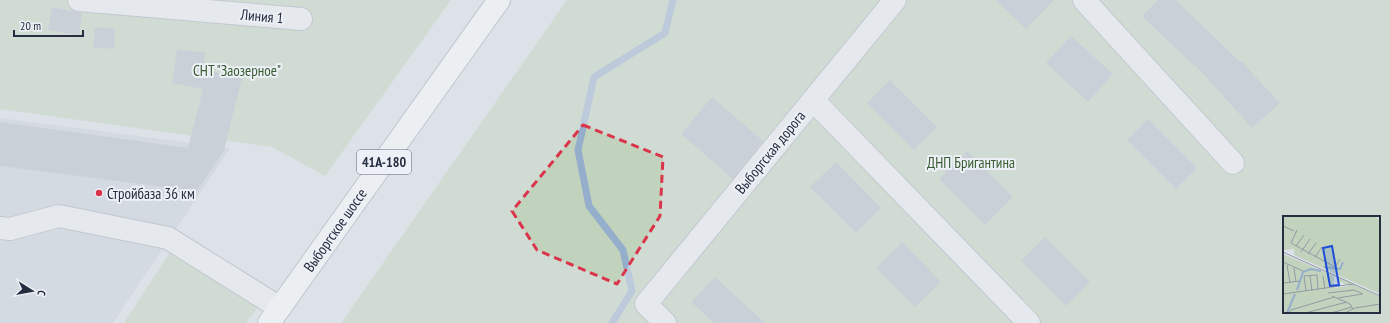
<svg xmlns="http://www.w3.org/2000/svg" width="1390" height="323" viewBox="0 0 1390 323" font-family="'PT Sans Narrow',sans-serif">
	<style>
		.built { fill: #cbd0db }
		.green { fill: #c2d3bd; fill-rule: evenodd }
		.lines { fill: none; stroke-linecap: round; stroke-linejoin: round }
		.stream { stroke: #94aecc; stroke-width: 7 }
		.building { fill: #b4bac6 }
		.minor-casing { stroke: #a2a8b2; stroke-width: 24 }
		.major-casing { stroke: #9ba5b5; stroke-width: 24 }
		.minor { stroke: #f0f2f6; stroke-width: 22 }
		.major { stroke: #fff; stroke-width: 22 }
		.marked { fill: none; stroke: #da354a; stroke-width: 3; stroke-dasharray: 8 5; stroke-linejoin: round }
		.poi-dot { fill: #da354a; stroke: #edf0f6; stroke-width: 1.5 }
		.labels { text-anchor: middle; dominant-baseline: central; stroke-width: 4; stroke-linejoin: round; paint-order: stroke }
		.shield { fill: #edf0f6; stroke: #616877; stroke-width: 1 }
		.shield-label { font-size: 14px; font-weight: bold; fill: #252e40 }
		.street-label { font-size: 15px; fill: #252e40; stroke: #edf0f6 }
		.park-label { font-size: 15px; fill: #385d31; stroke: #edf0f6 }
		.poi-label { font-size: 15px; fill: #252e40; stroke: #edf0f6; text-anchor: start }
		.inset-river { fill: none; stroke: #94aecc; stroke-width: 2 }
		.inset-road { fill: none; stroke: #9399a5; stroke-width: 1 }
		.view { fill: #1d4ed8; fill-opacity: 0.15; stroke: #1d4ed8; stroke-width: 2 }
		.inset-edge { fill: none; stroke: #252e40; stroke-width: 2 }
	</style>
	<rect width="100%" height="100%" fill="#dde1e8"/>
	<path class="built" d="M0 118 230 148 113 323H0Z"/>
	<g class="green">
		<path d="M0 0H451L325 176 272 147 0 109Z"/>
		<path d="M567 0H1390V323H341ZM1284 217H1379V312H1284Z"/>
		<path d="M170 252 258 307 246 323H124Z"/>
	</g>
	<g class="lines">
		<path class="stream" d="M612 323 632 291 623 250 589 206 578 150 594 77 665 33 673 0"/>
	</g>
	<g class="building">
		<path d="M996 0H1054L1026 29Z"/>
		<path d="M1158 0H1176L1240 62 1241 61 1280 103 1252 128 1196 66 1195 67 1142 16Z"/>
		<path d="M52 7 82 13 79 35 48 30Z"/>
		<path d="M95 27 115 29 114 49 93 47Z"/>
		<path d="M1071 36 1113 74 1088 102 1046 63Z"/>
		<path d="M177 50 205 52 204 69 242 79 224 150 197 191 0 166V122L188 148 203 89 172 83Z"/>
		<path d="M890 80 937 127 914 150 867 103Z"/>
		<path d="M712 97 763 141 733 179 681 134Z"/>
		<path d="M1148 119 1197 168 1176 189 1127 140Z"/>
		<path d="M967 151 1013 197 985 225 939 179Z"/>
		<path d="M836 162 881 208 856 233 810 187Z"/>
		<path d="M1045 237 1090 282 1066 306 1021 261Z"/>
		<path d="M902 242 941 282 915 307 876 268Z"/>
		<path d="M715 277 765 323H714L691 302Z"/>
	</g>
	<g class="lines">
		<defs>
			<g id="minor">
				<path d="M79 0 301 19"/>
				<path d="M1084 0 1233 163"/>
				<path d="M813 100 1029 323"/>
				<path d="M0 228 10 229 59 216 168 238 280 308"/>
				<path d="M665 323 646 304 895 0"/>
			</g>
			<path id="major" d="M269 323 499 0"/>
		</defs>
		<use href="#minor" class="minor-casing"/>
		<use href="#major" class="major-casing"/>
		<use href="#minor" class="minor"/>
		<use href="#major" class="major"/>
	</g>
	<path d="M0 0H1390V323H0ZM583 125 663 157 660 216 617 284 537 250 512 211Z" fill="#dde1e8" fill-opacity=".55" fill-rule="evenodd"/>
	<path class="marked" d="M583 125 663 157 660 216 617 284 537 250 512 211Z"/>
	<circle class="poi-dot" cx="99" cy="193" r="4"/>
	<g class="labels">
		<rect class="shield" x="357" y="150" width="54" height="24" rx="3"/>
		<g class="shield-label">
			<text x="384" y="162">41А-180</text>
		</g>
		<g class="street-label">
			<text transform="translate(262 16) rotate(5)">Линия 1</text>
			<text transform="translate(770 152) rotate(-51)">Выборгская дорога</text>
			<text transform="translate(335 230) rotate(-55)">Выборгское шоссе</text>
		</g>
		<g class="park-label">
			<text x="237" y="70">СНТ "Заозерное"</text>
			<text x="971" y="162">ДНП Бригантина</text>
		</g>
		<g class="poi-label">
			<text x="107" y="193">Стройбаза 36 км</text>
		</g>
	</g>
	<g transform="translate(1283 216)">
		<rect width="97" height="97" fill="#dde1e8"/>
		<path d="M0 0H91L97 4V78L11 39V33L0 34ZM0 38 51 60V72L66 70 54 64 55 61 97 81V97H0Z" fill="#c2d3bd"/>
		<path class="inset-river" d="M41 51 57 53 60 46M14 74 20 56 28 53 38 55M4 97 12 78"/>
		<path class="inset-road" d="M0 10 11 15M14 14 8 27 52 51 57 43M13 30 21 19M0 36 97 80M18 36 27 23M25 38 33 27M32 41 39 31M0 46 20 55M4 49 7 67M11 52 13 66M27 60 29 75M40 60 42 73M0 64V84M0 67 17 65M23 75 21 60 34 59 35 74M45 77 71 74 80 78M0 78 70 68M49 80 67 88 70 93M55 82 79 78M6 97 8 94 51 81M22 97 64 86M48 97 69 91M62 97 72 92 97 88"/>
		<path class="view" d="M49 30 56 69 47 70 40 32Z"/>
		<rect width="97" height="97" class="inset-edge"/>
	</g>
	<g transform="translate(32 291) rotate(101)" stroke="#edf0f6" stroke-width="3" paint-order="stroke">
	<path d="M0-3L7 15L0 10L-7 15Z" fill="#252e40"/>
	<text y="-6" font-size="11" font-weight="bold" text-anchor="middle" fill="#252e40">С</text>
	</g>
	<path d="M14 30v6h69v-6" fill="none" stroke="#252e40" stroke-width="2"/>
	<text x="20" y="30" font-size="12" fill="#252e40" stroke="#edf0f6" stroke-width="3" paint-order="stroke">20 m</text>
</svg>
